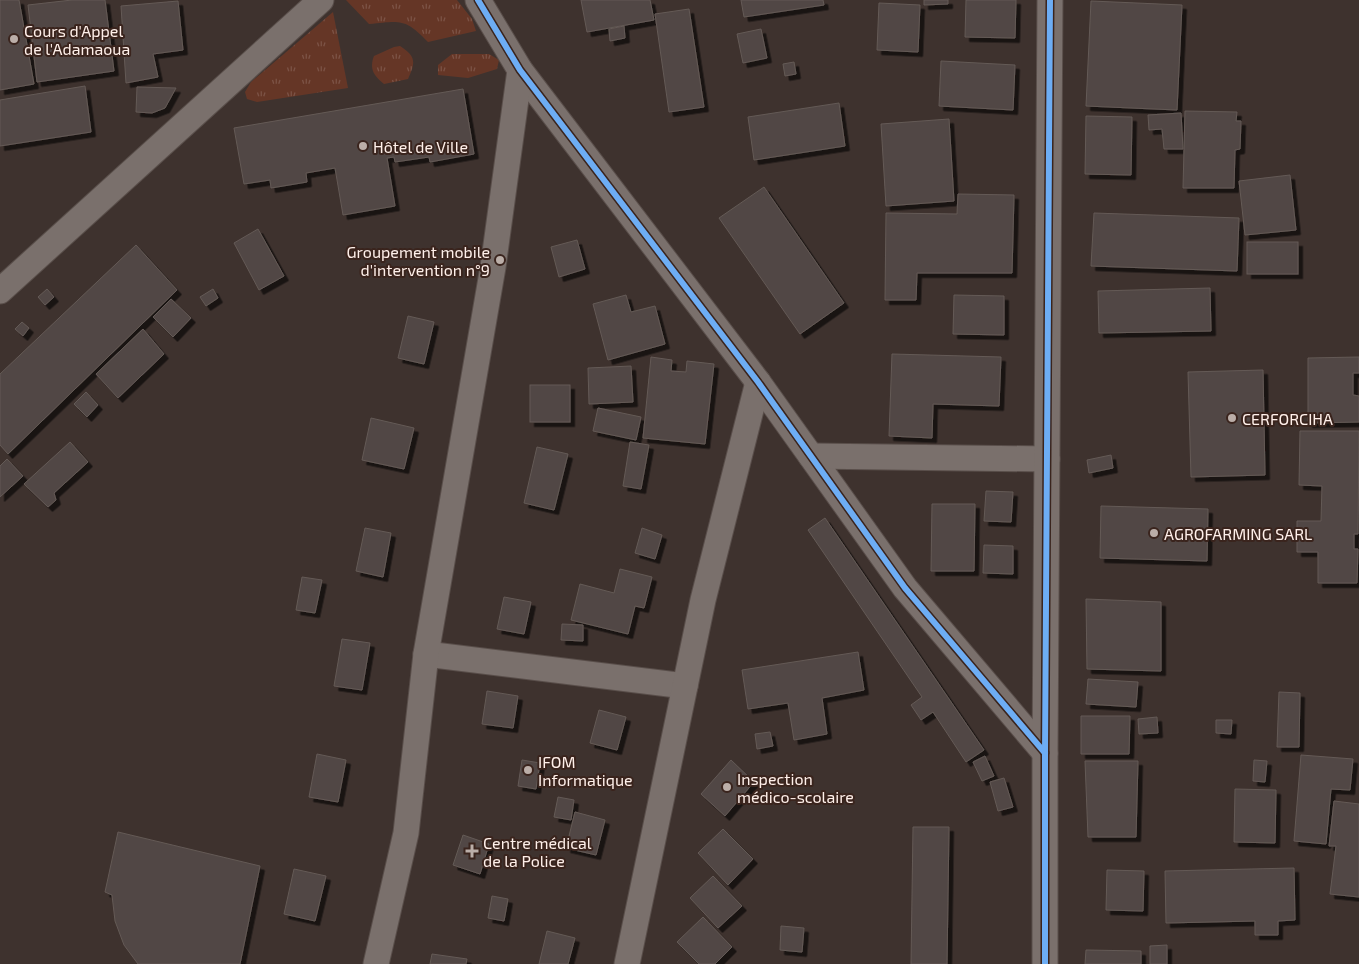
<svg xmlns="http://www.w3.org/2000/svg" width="1359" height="964" viewBox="0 0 1359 964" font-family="'Exo 2',sans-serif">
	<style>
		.grass { fill: url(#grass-tufts) }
		.building { fill: #514744; stroke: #645a56; filter: url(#shadow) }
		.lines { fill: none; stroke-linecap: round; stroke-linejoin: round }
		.minor-casing { stroke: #594e4a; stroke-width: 27 }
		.minor { stroke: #7a706c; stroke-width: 25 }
		.cycleway-casing { stroke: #3a241d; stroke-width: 9 }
		.cycleway { stroke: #6dadf4; stroke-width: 6 }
		.poi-dot { fill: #bbaea8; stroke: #3a241d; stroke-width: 2 }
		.labels { text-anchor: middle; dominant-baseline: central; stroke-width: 4; stroke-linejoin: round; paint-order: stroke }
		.poi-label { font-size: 16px; fill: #fff0ea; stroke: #3a241d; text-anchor: start }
	</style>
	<defs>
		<pattern id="grass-tufts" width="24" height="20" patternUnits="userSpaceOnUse" patternTransform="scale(1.25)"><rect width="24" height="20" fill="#653626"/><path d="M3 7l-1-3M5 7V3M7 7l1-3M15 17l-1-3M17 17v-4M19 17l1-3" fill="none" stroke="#7c5346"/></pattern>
		<filter id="shadow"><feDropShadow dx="4.5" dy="4.5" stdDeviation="0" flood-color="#0009"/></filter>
	</defs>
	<rect width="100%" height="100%" fill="#3e322e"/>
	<g class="grass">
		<path d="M346 0H457L472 19 476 31 428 42C405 18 401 21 369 24Z"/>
		<path d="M333 12 348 88 257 102 247 99 245 92 251 82Z"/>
		<path d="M400 46C417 57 415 63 408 79L384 84C374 76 369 69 374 56L394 47Z"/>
		<path d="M452 54H489L499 60 497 69 468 78 438 75V65Z"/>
	</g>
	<g class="building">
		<path d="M0 0H19L34 84 0 90Z"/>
		<path d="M72 0H105L114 71 37 82 28 5Z"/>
		<path d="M581 0H650L654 20 587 32Z"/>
		<path d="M741 0H823L824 5 744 17Z"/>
		<path d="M924 0H948V4L924 5Z"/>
		<path d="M966 0H1016L1015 38 965 37Z"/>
		<path d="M178 1 183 50 153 54 158 77 126 83 121 6Z"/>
		<path d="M1091 1 1182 5 1177 110 1086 106Z"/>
		<path d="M879 3 920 5 918 52 877 50Z"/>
		<path d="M689 9 704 107 669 112 655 14Z"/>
		<path d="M624 26 625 38 610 41 609 29Z"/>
		<path d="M761 29 767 58 743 63 737 34Z"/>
		<path d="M941 61 1015 65 1013 110 939 106Z"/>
		<path d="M794 62 796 74 785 76 783 64Z"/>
		<path d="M85 86 91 132 0 146V100Z"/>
		<path d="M137 87 176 88 165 108 152 113 136 112Z"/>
		<path d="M463 89 474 154 430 162 429 157 395 162 394 157 387 158 395 206 343 215 335 168 306 173 307 182 271 188 270 180 244 184 234 128Z"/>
		<path d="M839 103 845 146 754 160 748 117Z"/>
		<path d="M1185 111 1237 112 1236 121H1241L1240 149 1235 150 1234 188H1183Z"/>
		<path d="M1181 113 1183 149H1164L1162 129 1149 130 1148 115Z"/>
		<path d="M1086 116 1132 117 1131 175 1085 174Z"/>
		<path d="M949 119 954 201 886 206 881 124Z"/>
		<path d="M1290 175 1296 230 1245 235 1239 181Z"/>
		<path d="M764 187 844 303 800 334 719 218Z"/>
		<path d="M958 194 1014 195 1012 273H917L916 300H885L886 213 957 214Z"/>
		<path d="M1094 213 1239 218 1237 271 1091 266Z"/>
		<path d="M258 229 284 276 259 290 234 243Z"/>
		<path d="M577 240 585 269 559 277 551 247Z"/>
		<rect x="1247" y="242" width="51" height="32"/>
		<path d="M136 245 177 290 8 454 0 445V374Z"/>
		<path d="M1210 288 1211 331 1099 333 1098 291Z"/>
		<path d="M47 289 54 297 45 305 38 297Z"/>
		<path d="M213 289 218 298 206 306 200 297Z"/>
		<path d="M626 295 631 312 655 306 665 344 608 360 593 304Z"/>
		<path d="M954 295 1004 296V335L953 334Z"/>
		<path d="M171 299 191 318 173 337 153 317Z"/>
		<path d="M408 316 434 322 424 364 398 358Z"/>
		<path d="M22 322 29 328 23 336 15 329Z"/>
		<path d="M143 329 164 354 118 398 96 374Z"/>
		<path d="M892 354 1001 357 999 406 933 404 932 438 889 436Z"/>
		<path d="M651 357 672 360 671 371 686 372 687 361 714 364 705 444 643 438Z"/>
		<path d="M1359 357V373H1353V395L1359 396V422L1308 423V358Z"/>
		<path d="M631 366 633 402 589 404 588 368Z"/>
		<path d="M1263 370 1265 475 1191 477 1188 372Z"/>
		<rect x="530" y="385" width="40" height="37"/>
		<path d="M86 392 98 405 87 417 74 404Z"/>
		<path d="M598 408 641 417 636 440 593 431Z"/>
		<path d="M371 418 414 428 404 469 362 460Z"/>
		<path d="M1300 431H1359L1358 534H1354V549H1358L1357 583H1318V552H1297V521H1321L1322 486 1299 485Z"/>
		<path d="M70 442 88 462 54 493 56 500 48 507 24 484Z"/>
		<path d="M630 442 649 445 641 489 623 486Z"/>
		<path d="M537 447 568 454 554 510 524 503Z"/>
		<path d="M1111 455 1113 468 1089 473 1087 460Z"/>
		<path d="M7 459 23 476 0 497V466Z"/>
		<path d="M986 491 1013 492 1011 522 984 521Z"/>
		<path d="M932 504H975L974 571H931Z"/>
		<path d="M1101 506 1208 509 1207 561 1100 558Z"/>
		<path d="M825 518 984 750 966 762 933 712 921 720 911 705 922 697 808 530Z"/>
		<path d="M365 528 391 533 383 577 356 571Z"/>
		<path d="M642 528 662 535 655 559 635 553Z"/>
		<path d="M984 545 1013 546V574L983 573Z"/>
		<path d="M620 569 652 577 644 608 635 606 628 634 571 620 580 584 614 593Z"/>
		<path d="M302 577 322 580 315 613 296 610Z"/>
		<path d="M504 597 531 602 524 634 497 629Z"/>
		<path d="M1086 599 1161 602V671L1087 669Z"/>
		<path d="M562 624 583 625V641L561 640Z"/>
		<path d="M342 639 370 643 362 690 334 686Z"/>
		<path d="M858 652 864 690 822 698 827 734 794 740 788 703 748 709 742 670Z"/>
		<path d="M1088 679 1138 682 1136 707 1086 704Z"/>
		<path d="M487 691 518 696 513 728 482 724Z"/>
		<path d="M1279 692 1300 693 1299 747H1277Z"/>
		<path d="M599 710 626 717 617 750 590 743Z"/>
		<path d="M1081 716H1130L1129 754H1081Z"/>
		<path d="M1157 717 1158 733 1139 734 1138 719Z"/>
		<path d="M1216 720H1232L1231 734 1216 733Z"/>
		<path d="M770 732 773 746 757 749 755 734Z"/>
		<path d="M317 754 346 760 338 802 309 797Z"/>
		<path d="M1301 755 1353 759 1350 790 1331 789 1326 844 1294 841Z"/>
		<path d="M985 756 994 776 982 781 973 762Z"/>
		<path d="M522 760 540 763 536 789 518 786Z"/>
		<path d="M731 760 754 782 725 816 701 794Z"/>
		<path d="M1254 760 1267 761 1265 782 1253 781Z"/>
		<path d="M1085 761H1138L1136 837H1088Z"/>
		<path d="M1004 778 1013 807 998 811 990 782Z"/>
		<path d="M1235 789 1276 790 1275 843 1234 842Z"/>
		<path d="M558 797 574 800 571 820 554 817Z"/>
		<path d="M1334 801 1359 804V897L1330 894 1336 846H1329Z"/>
		<path d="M575 812 605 820 596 855 566 848Z"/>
		<path d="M913 827H949L947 964H911Z"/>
		<path d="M723 829 753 859 728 885 698 853Z"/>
		<path d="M118 832 260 866 240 964H138L124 945 115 921 112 895 105 892Z"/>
		<path d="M463 835 489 844 480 874 453 865Z"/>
		<path d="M1294 868 1295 920 1278 921V935H1255V921L1166 923 1165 871Z"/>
		<path d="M294 869 326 876 315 921 284 914Z"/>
		<path d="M1107 870 1144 871 1143 911 1106 910Z"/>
		<path d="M713 876 742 906 718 928 690 898Z"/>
		<path d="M492 896 508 899 504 921 488 918Z"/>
		<path d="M703 917 732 947 715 964H699L677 942Z"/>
		<path d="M781 926 804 928 802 952 780 950Z"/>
		<path d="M547 931 575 938 568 964H539Z"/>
		<path d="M1167 945V964H1150V946Z"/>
		<path d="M1086 950 1141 951V964H1085Z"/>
		<path d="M432 954 467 959 466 964H430Z"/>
	</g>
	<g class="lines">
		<defs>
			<g id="minor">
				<path d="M478 0 520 70 758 382 905 588 1045 753"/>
				<path d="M0 291 321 0"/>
				<path d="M811 456 1047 459"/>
				<path d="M426 654 685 686"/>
				<path d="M376 964 406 833 426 654 493 267 520 70"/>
				<path d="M627 964 703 600 758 382"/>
				<path d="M1045 964V753L1050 0"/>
			</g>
		</defs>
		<use href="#minor" class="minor-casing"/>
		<use href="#minor" class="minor"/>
		<defs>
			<g id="cycleway">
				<path d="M478 0 520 70 758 382 905 588 1045 753"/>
				<path d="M1045 964V753L1050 0"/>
			</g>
		</defs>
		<use href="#cycleway" class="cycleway-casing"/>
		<use href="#cycleway" class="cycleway"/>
	</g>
	<g class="poi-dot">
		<circle cx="14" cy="39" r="5"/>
		<circle cx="363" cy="146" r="5"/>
		<circle cx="500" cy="260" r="5"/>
		<circle cx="1232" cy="418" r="5"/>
		<circle cx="1154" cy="533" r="5"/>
		<circle cx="528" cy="770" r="5"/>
		<circle cx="727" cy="787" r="5"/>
		<path d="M469.5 843.5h5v5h5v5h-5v5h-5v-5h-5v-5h5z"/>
	</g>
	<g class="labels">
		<g class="poi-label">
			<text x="24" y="30">Cours d'Appel<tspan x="24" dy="18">de l'Adamaoua</tspan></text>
			<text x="373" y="146">Hôtel de Ville</text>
			<text x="490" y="251" text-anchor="end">Groupement mobile<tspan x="490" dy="18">d'intervention n°9</tspan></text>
			<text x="1242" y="418">CERFORCIHA</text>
			<text x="1164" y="533">AGROFARMING SARL</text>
			<text x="538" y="761">IFOM<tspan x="538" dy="18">Informatique</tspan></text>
			<text x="737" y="778">Inspection<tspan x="737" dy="18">médico-scolaire</tspan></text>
			<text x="483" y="842">Centre médical<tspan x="483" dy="18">de la Police</tspan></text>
		</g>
	</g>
</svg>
